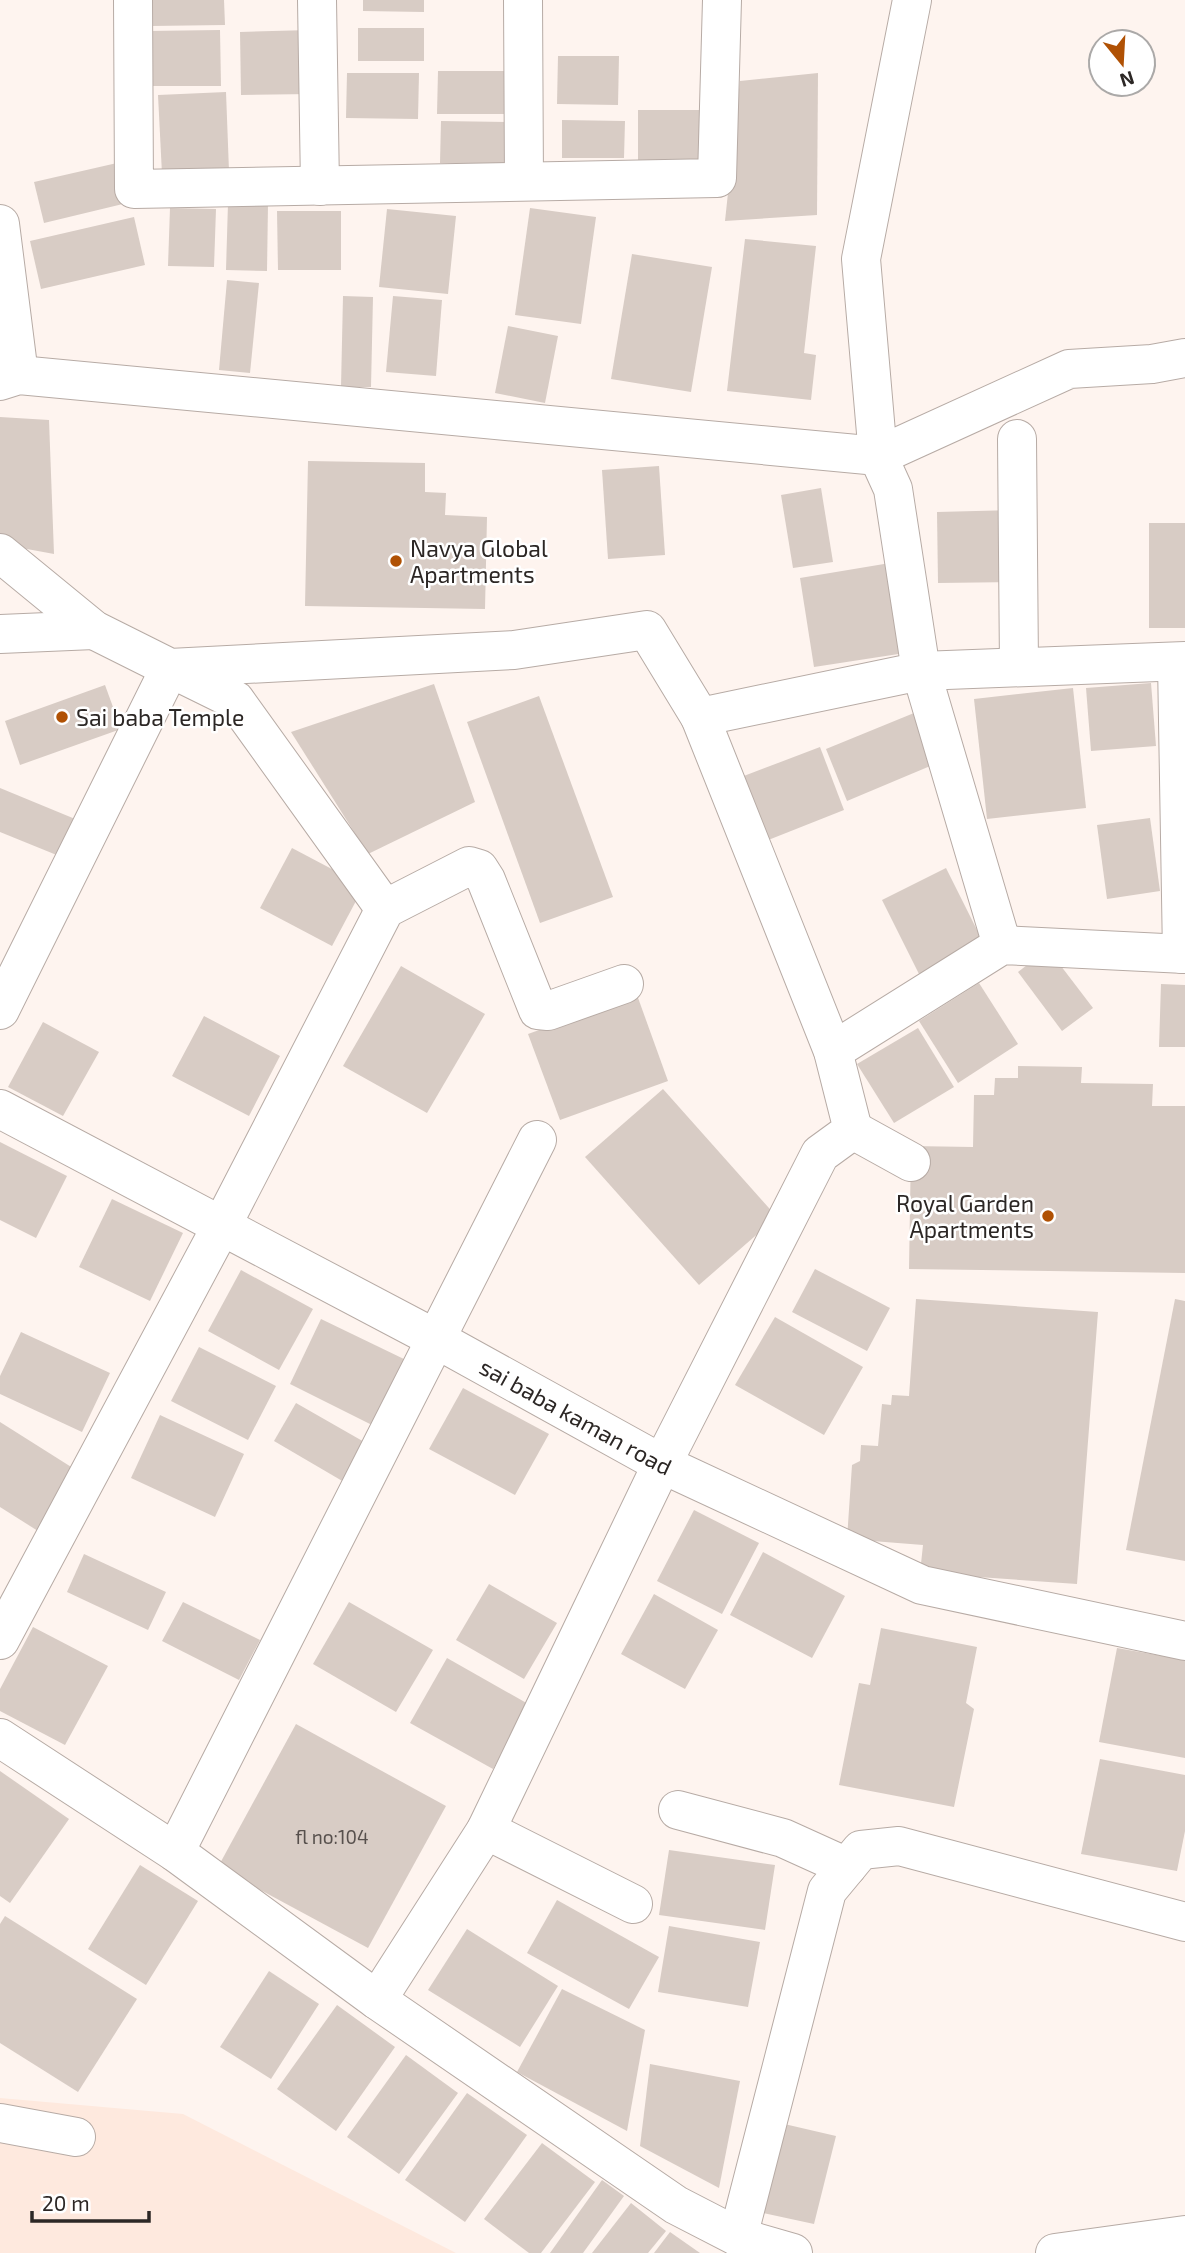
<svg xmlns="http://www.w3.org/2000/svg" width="1185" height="2253" viewBox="0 0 1185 2253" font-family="'Exo 2',sans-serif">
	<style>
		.built { fill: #fee9de }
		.building { fill: #d8ccc5 }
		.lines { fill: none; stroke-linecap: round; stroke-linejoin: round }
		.minor-casing { stroke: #b7aba5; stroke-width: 40 }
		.minor { stroke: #fff; stroke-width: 38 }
		.poi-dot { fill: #b05104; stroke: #fff; stroke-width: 2.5 }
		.labels { text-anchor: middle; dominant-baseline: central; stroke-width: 5; stroke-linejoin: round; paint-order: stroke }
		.number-label { font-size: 19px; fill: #57504d }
		.poi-label { font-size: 23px; fill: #2c2725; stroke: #fff; text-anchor: start }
		.street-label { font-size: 23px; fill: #2c2725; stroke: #fff }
	</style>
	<rect width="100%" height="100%" fill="#fef4ef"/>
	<path class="built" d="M0 2098 183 2114 456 2253H0Z"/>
	<g class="building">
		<path d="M151 0H224L225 25 151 26Z"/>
		<path d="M363 0H424V12L363 11Z"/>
		<rect x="358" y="28" width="66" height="33"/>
		<path d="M220 30 221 86H147V31Z"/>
		<path d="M310 30 312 94 241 95 240 32Z"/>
		<path d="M558 56H619L618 105 557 104Z"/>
		<path d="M438 71H510V114H437Z"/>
		<path d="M347 73H419L418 119 346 118Z"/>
		<path d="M818 73 817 215 725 221 740 81Z"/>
		<path d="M226 92 229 171 162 174 158 95Z"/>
		<rect x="638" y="110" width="64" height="52"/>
		<path d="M562 120 625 121 624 158H562Z"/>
		<path d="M441 121 507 122V164L440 163Z"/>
		<path d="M117 163 127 203 44 223 34 182Z"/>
		<path d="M228 203 268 204 267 271 226 270Z"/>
		<path d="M170 208 216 209 214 267 168 266Z"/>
		<path d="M530 208 596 217 581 324 515 315Z"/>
		<path d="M387 209 456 216 448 294 379 287Z"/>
		<path d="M277 211H341V270H278Z"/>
		<path d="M134 217 145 265 41 289 30 241Z"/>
		<path d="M745 239 816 246 804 353 816 355 811 400 727 391Z"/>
		<path d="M632 254 712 267 691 392 611 379Z"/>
		<path d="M227 280 259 283 250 373 219 370Z"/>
		<path d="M343 296 373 297 371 387H341Z"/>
		<path d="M393 296 442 300 436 376 386 372Z"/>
		<path d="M508 326 558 336 545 403 495 393Z"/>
		<path d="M0 417 49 420 54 554 0 544Z"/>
		<path d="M308 461 425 463V492L446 493 445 515 487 517 485 609 305 606Z"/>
		<path d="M659 466 665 555 608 559 602 470Z"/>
		<path d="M821 488 833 562 793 568 781 495Z"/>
		<path d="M1015 510 1016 582 938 583 937 512Z"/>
		<rect x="1149" y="523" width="36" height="105"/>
		<path d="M890 563 905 653 814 667 800 578Z"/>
		<path d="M1151 683 1156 746 1091 751 1086 688Z"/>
		<path d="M434 684 475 802 368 854 291 732Z"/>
		<path d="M105 685 121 729 20 765 5 721Z"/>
		<path d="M1073 688 1086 808 987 819 974 699Z"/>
		<path d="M539 696 613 897 540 923 467 722Z"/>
		<path d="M914 713 935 764 847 801 826 749Z"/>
		<path d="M820 747 844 810 761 843 736 779Z"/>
		<path d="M0 788 80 821 64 858 0 832Z"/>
		<path d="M1150 818 1160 891 1107 899 1097 825Z"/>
		<path d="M292 848 364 886 332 946 260 908Z"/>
		<path d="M946 868 983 942 919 974 882 900Z"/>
		<path d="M1048 949 1093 1008 1062 1031 1018 972Z"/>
		<path d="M401 966 485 1014 427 1113 343 1066Z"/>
		<path d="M979 983 1018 1044 958 1083 919 1021Z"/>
		<path d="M1161 984 1185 985V1047H1159Z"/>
		<path d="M637 995 668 1081 560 1120 528 1034Z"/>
		<path d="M204 1016 280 1056 249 1116 172 1076Z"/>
		<path d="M43 1022 99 1052 63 1116 8 1087Z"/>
		<path d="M918 1028 954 1087 894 1123 857 1064Z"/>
		<path d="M1018 1066 1082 1067 1081 1083 1153 1084 1152 1106H1185V1273L909 1269 911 1146 973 1147 974 1095H994L995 1078H1018Z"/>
		<path d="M663 1089 777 1217 699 1285 585 1157Z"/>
		<path d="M0 1142 67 1176 36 1238 0 1220Z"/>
		<path d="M112 1199 183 1233 150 1301 79 1267Z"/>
		<path d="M815 1269 890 1308 867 1351 792 1312Z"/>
		<path d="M241 1270 313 1309 279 1370 208 1331Z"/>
		<path d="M916 1299 1098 1312 1077 1584 920 1573 923 1545 847 1539 852 1465 860 1461 861 1445 878 1446 882 1404 891 1405 892 1395 909 1396Z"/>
		<path d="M1175 1299 1185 1301V1561L1126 1550Z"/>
		<path d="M775 1317 863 1367 824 1435 735 1385Z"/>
		<path d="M321 1319 406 1360 374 1426 290 1384Z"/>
		<path d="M21 1332 110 1373 82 1432 0 1394V1376Z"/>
		<path d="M199 1347 276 1386 248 1440 171 1401Z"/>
		<path d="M463 1388 549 1434 515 1495 429 1449Z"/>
		<path d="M296 1403 366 1443 344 1482 274 1441Z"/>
		<path d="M160 1415 244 1454 215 1517 131 1478Z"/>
		<path d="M0 1422 76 1470 38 1531 0 1507Z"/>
		<path d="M694 1510 759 1543 722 1614 657 1581Z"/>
		<path d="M763 1552 845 1596 812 1658 730 1615Z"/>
		<path d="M84 1554 166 1592 148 1630 67 1592Z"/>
		<path d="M489 1584 557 1623 524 1679 456 1640Z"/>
		<path d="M654 1594 718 1630 685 1689 621 1654Z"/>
		<path d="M183 1602 260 1640 239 1680 162 1641Z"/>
		<path d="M349 1602 433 1650 396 1712 313 1664Z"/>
		<path d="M33 1627 108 1666 65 1745 0 1711V1689Z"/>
		<path d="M881 1628 977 1647 966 1703 974 1709 954 1807 839 1785 859 1683 870 1685Z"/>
		<path d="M1117 1648 1185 1660V1758L1099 1742Z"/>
		<path d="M447 1658 530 1705 493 1769 410 1723Z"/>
		<path d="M296 1724 446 1806 368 1948 218 1867Z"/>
		<path d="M1100 1759 1185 1775V1831L1177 1871 1081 1854Z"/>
		<path d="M0 1771 69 1819 10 1903 0 1896Z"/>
		<path d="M669 1850 775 1865 765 1930 659 1915Z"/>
		<path d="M140 1865 198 1901 146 1985 88 1949Z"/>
		<path d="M557 1900 659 1957 629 2009 527 1953Z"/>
		<path d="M5 1916 137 1999 78 2092 0 2043V1924Z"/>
		<path d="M669 1926 760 1942 748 2007 658 1992Z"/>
		<path d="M467 1929 558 1986 520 2047 428 1990Z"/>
		<path d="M269 1971 319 2004 271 2079 220 2047Z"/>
		<path d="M562 1989 645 2030 627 2131 517 2072Z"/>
		<path d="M337 2005 395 2047 336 2131 277 2089Z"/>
		<path d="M406 2055 458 2093 399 2174 347 2137Z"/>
		<path d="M650 2064 740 2081 719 2188 640 2146Z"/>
		<path d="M467 2093 527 2135 465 2222 405 2180Z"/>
		<path d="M780 2123 836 2136 814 2224 759 2212Z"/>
		<path d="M542 2143 595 2182 541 2253H529L484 2219Z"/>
		<path d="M602 2180 624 2196 583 2253H550Z"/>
		<path d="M631 2203 666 2231 648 2253H592Z"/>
		<path d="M670 2232 700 2253H654Z"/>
	</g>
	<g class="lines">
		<defs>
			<g id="minor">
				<path d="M133 0 134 189 717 178 722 0"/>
				<path d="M317 0 320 186"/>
				<path d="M523 0 524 181"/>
				<path d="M912 0 861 259 878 456 1069 369 1152 364 1185 358"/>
				<path d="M0 224 19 375"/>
				<path d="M0 381 19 375 878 456 893 489 921 671 1002 945"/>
				<path d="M1017 439 1019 667"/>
				<path d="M0 553 94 630 170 668 514 650 647 630 700 717"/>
				<path d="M0 634 94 630"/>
				<path d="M1177 662 1182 954"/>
				<path d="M0 1010 170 668 235 700 385 909"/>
				<path d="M833 1051 1002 945 1185 954"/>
				<path id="s1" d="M0 1109 436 1339 662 1464 922 1585 1185 1641"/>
				<path d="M853 1130 911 1162"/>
				<path d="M0 1640 222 1225 385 909 469 866 479 869 486 880 538 1010 548 1011 624 984"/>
				<path d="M0 1738 175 1852 377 2000 676 2205 738 2237 793 2253"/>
				<path d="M678 1810 783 1838 847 1867"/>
				<path d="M486 1830 633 1904"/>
				<path d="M175 1852 537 1140"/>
				<path d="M377 2000 486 1830 662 1464 820 1154 853 1130 833 1051 700 717 921 671 1185 661"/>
				<path d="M0 2123 76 2137"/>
				<path d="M738 2237 827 1891 861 1850 899 1846 1185 1922"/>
				<path d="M1055 2253 1185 2235"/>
			</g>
		</defs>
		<use href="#minor" class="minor-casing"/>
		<use href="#minor" class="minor"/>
	</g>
	<g class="poi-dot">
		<circle cx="396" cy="561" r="7"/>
		<circle cx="62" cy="717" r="7"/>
		<circle cx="1048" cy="1216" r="7"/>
	</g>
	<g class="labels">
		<g class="number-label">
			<text x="332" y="1836">fl no:104</text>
		</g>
		<g class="poi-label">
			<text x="410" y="548">Navya Global<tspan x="410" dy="26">Apartments</tspan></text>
			<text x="76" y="717">Sai baba Temple</text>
			<text x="1034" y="1203" text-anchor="end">Royal Garden<tspan x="1034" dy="26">Apartments</tspan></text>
		</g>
		<g class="street-label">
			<text stroke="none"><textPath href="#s1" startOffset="653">sai baba kaman road</textPath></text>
		</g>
	</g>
	<g transform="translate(1122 63) rotate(162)"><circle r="33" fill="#ffffff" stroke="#aba9a8" stroke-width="2"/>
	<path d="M0-5L12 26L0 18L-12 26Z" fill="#b05104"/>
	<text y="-10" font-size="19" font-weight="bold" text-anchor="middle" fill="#2c2725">N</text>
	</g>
	<path d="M32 2211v10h117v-10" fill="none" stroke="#2c2725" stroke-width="3.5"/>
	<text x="42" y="2211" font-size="21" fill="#2c2725" stroke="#ffffff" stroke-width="5" paint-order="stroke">20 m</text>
</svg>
